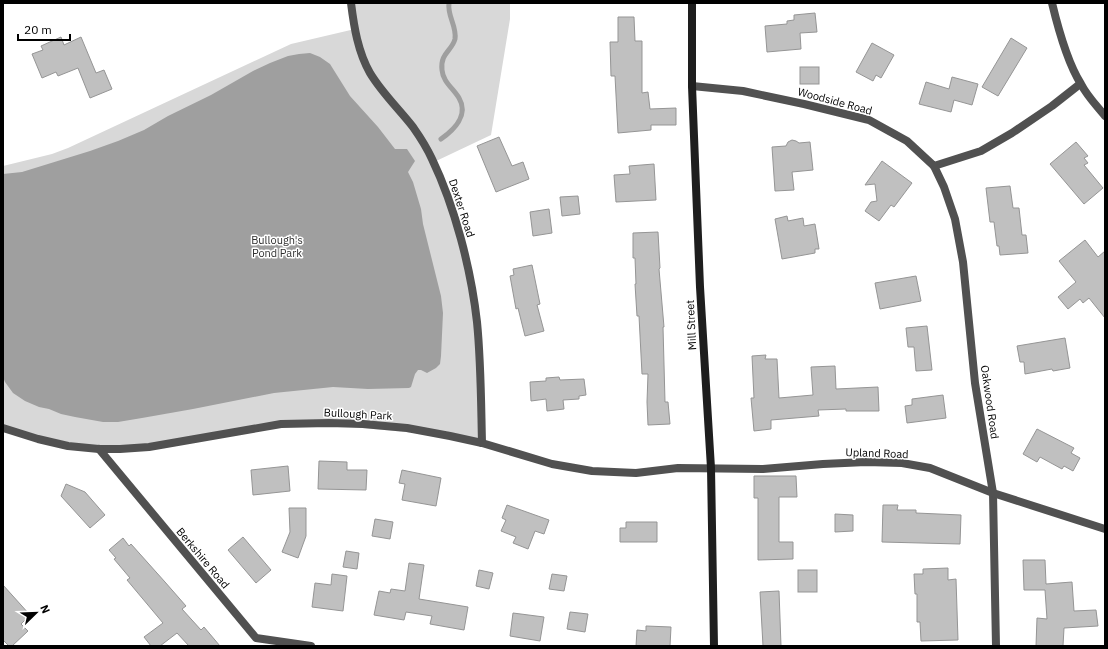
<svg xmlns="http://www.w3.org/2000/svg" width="1108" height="649" viewBox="0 0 1108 649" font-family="'IBM Plex Sans',sans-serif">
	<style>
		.green { fill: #d8d8d8 }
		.water { fill: #9f9f9f }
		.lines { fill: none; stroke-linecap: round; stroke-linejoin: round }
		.stream { stroke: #9f9f9f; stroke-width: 5 }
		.building { fill: #c0c0c0; stroke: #959595 }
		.street { stroke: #515151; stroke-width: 8 }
		.secondary { stroke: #1e1e1e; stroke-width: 8 }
		.labels { text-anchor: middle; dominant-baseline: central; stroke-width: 3; stroke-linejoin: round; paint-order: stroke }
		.street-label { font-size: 11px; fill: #000; stroke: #fff }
		.park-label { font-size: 11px; fill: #2f2f2f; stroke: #fff }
	</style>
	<rect width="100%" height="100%" fill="#fff"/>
	<path class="green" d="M351 3H510V19L491 135 434 162 443 183 473 294 482 443 450 436 307 423 149 447 99 449 3 428V166L52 154 68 148 291 44 355 29Z"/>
	<path class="water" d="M310 53 320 57 330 64 350 96 378 127 395 149H407L415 161 408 172 413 182 421 209 423 224 441 296 443 313 441 356 440 364 436 368 427 373 421 370H418L415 374 411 387 409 388 368 389 333 387 274 393 193 409 142 418 118 422H103L75 417 61 414 49 409 39 407 25 401 13 393 5 382 3 377V174L22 172 90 151 118 141 144 130 168 116 211 95 253 71 270 63 288 56 299 54Z"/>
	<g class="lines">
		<path class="stream" d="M441 139C454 130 469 115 459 98 453 88 443 82 442 70 440 53 452 51 455 39 457 26 447 16 449 3"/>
	</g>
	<g class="building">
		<path d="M815 13 817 32 800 33 801 49 767 52 765 26 787 24V21L794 20V15Z"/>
		<path d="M618 17H634L635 41H642V93L648 92 650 109 676 108V125H651V130L618 133 615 76H611L610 42H618Z"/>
		<path d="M61 37 64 45 81 37 96 73 104 70 112 89 90 98 78 68 58 76 56 72 42 78 32 54 43 50 41 46Z"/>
		<path d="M1011 38 1027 48 998 96 982 87Z"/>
		<path d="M872 43 894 55 881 78 876 75 873 81 856 72Z"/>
		<rect x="800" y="67" width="19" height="17"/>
		<path d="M952 77 978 84 972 105 954 100 951 112 919 104 926 82 949 89Z"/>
		<path d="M499 137 512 166 523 162 529 179 496 192 477 146Z"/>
		<path d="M792 140 796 141 799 143 810 142 813 170 792 172 794 190 775 191 772 147 786 146 788 142Z"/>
		<path d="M1076 142 1088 156 1084 158 1088 163 1084 165 1103 188 1084 204 1050 164Z"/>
		<path d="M882 161 912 183 894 207 891 205 879 221 865 211 871 202 877 201 875 184 865 185Z"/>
		<path d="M654 164 656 200 616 202 614 175 630 174 629 166Z"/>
		<path d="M1010 186 1013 208H1019L1022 235H1026L1028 253 1000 255 999 246H997L994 222H990L986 188Z"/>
		<path d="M578 196 580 214 562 216 560 197Z"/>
		<path d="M549 209 552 233 533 236 530 212Z"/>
		<path d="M787 216 788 221 803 218 804 226 815 224 819 249H815V253L782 259 775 219Z"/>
		<path d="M658 232 660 268 659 269 664 327H663L665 402H668L670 424 648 425 647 402 648 374H642L639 316H637L635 284H636L635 258H633V233Z"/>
		<path d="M1085 240 1098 257 1105 251V318L1089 298 1083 303 1080 299 1068 309 1058 297 1076 282 1059 261Z"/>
		<path d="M532 265 540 304 537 305 544 331 525 336 518 308 516 309 510 276 514 275 513 269Z"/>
		<path d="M916 276 921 301 880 309 875 283Z"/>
		<path d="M927 326 932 370 916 371 914 347H908L906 328Z"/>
		<path d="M1065 338 1070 368 1053 371 1052 369 1025 374 1024 362H1020L1017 346Z"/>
		<path d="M766 355 765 359H777L779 398 813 395 811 367 835 366 836 389 878 387 879 411H846V409L818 410 819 416 771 420V429L754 431 751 398H754L752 356Z"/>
		<path d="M559 377 560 380 584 379 586 395 579 396V399L563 400 564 409 547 411 546 399 531 401 530 382 546 381V378Z"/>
		<path d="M943 395 946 418 907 423 905 406 912 405V399Z"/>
		<path d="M1037 429 1074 448 1071 453 1080 458 1073 471 1064 466 1062 469 1040 457 1037 462 1023 454Z"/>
		<path d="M319 461 347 462V470H367L366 490 318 489Z"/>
		<path d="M288 466 290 491 253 495 251 470Z"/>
		<path d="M402 470 441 478 436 506 402 500 405 484 399 483Z"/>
		<path d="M754 476H796L797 497H779V542H793V559L758 560V498H754Z"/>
		<path d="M66 484 85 492 105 515 90 528 61 496Z"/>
		<path d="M507 505 549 520 544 534 535 531 528 549 513 543 516 537 501 531 506 520 502 518Z"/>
		<path d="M883 505H898L897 510H916V513L961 515 960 544 882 542Z"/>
		<path d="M289 508H306V536L298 558 282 552 290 532Z"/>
		<path d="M835 514 853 515V531L835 532Z"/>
		<path d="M375 519 393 522 390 539 372 536Z"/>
		<path d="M626 522H657V542H620V528H626Z"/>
		<path d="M243 537 271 570 256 583 228 550Z"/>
		<path d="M123 538 129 546 131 544 165 582 186 606 182 609 201 630 204 627 220 646H189L177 633 160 646H151L144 637 163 623 127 580 130 578 114 559 116 558 109 550Z"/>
		<path d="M346 551 359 553 357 569 343 567Z"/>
		<path d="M1023 560H1045L1046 584 1072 582 1074 611 1096 610 1098 626 1064 628 1063 646H1036L1037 618 1047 619 1045 590H1024Z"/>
		<path d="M409 563 424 565 419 599 468 607 464 630 430 624 432 616 406 612 404 620 374 615 379 591 390 593 391 589 405 591Z"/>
		<path d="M948 568V580L956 579 958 640 921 641 920 622H917V594H915L914 574H923V569Z"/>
		<path d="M479 570 493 573 489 589 476 586Z"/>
		<rect x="798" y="570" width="19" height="22"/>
		<path d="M332 574 347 576 343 611 312 607 315 583 331 585Z"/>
		<path d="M552 574 567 576 564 591 549 589Z"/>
		<path d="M3 585 30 615 21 624 28 631 12 646H9L3 640Z"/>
		<path d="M779 591 781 646H763L760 592Z"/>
		<path d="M570 612 588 614 585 632 567 629Z"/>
		<path d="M513 613 544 617 540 641 510 636Z"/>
		<path d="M646 626 671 627 670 646H636L637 630 646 631Z"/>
	</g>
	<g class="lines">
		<g class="street">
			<path d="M351 3C354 27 358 52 370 73 382 93 399 109 413 127 420 137 427 148 432 159 455 207 471 269 477 322 481 362 481 402 482 443"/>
			<path d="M1052 3C1058 28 1067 62 1081 84 1087 96 1097 106 1105 116"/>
			<path d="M692 86 743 91 804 104 869 120 907 141 934 166 981 151 1012 133 1052 106 1080 84"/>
			<path d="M934 166 944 187 955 219 963 262 975 383 993 493 996 646"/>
			<path d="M3 428 38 439 68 446 99 449H120L149 447 281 424 329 423 363 424 407 428 450 436 482 443 552 464 592 471 636 473 678 468 763 469 823 464 866 462 902 463 930 468 993 493 1105 529"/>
			<path d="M99 449 256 638 311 646"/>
		</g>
		<path class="secondary" d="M692 3V86L700 287 711 468 714 646"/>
	</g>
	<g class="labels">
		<g class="street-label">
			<text transform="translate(835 101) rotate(15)">Woodside Road</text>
			<text transform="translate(462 208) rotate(72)">Dexter Road</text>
			<text transform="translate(691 325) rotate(-93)">Mill Street</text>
			<text transform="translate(990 402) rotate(82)">Oakwood Road</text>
			<text transform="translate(358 414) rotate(3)">Bullough Park</text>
			<text transform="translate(877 453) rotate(2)">Upland Road</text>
			<text transform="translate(203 558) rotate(50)">Berkshire Road</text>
		</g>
		<g class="park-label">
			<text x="277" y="240">Bullough's<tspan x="277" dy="13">Pond Park</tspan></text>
		</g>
	</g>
	<rect width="1108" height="649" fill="none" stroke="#000000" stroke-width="8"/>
	<g transform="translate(36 613) rotate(67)" stroke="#ffffff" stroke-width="3" paint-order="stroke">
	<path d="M0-3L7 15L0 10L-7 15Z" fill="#000000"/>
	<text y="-6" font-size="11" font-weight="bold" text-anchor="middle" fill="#000000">N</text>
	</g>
	<path d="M18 34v6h52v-6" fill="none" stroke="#000000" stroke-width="2"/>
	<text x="24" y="34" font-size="12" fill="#000000" stroke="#ffffff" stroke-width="3" paint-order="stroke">20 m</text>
</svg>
